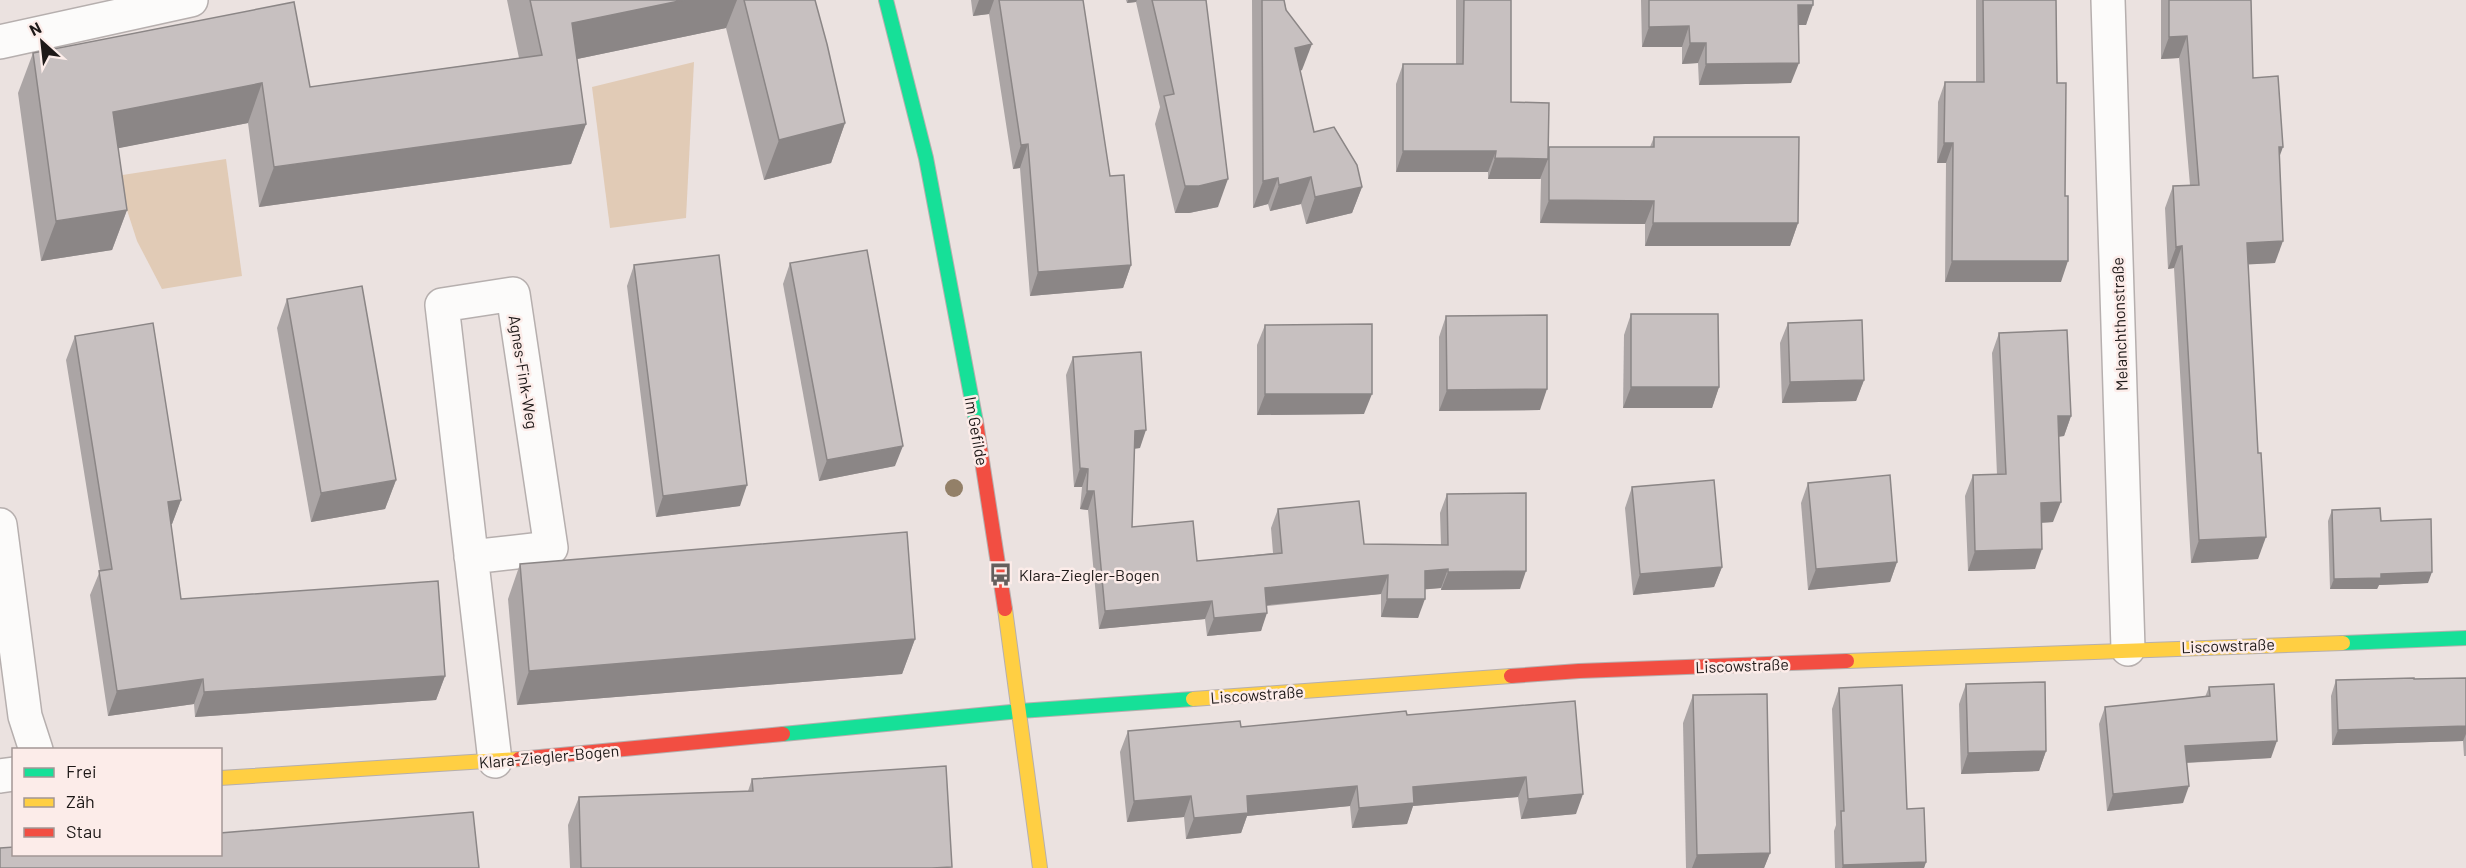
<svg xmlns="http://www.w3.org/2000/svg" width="2466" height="868" viewBox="0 0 2466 868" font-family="Barlow,sans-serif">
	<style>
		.green { fill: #e1cbb6 }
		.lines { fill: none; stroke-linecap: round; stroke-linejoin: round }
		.street-casing { stroke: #b6afae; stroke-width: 36 }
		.fast-casing { stroke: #b6afae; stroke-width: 16 }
		.slow-casing { stroke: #b6afae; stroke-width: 16 }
		.jam-casing { stroke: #b6afae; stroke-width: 16 }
		.street { stroke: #fcfbfa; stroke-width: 33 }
		.fast { stroke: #16e098; stroke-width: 14 }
		.slow { stroke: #ffcf43; stroke-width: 14 }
		.jam { stroke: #f24e42; stroke-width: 14 }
		.tree { fill: #938068 }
		.wall { fill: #aba5a5 }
		.shaded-wall { fill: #8b8686 }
		.building { fill: #c7c0c0; stroke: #8b8686; stroke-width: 1.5 }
		.labels { text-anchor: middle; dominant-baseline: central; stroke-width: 5; stroke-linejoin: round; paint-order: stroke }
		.street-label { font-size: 16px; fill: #1d1817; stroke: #fcece9 }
		.poi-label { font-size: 16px; fill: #1d1817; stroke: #fcece9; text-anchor: start }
	</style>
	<rect width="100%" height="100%" fill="#ebe2e0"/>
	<g class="green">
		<path d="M694 62 686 218 610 228 592 87Z"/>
		<path d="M226 159 242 276 162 289 137 241 116 176Z"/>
	</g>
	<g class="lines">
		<defs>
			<g id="street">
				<path d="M2108 0 2128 649"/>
				<path d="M0 42 191 0"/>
				<path d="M0 525 25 716 36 750"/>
				<path d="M471 557 551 548 513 294 442 305 495 761"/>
				<path d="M0 776 14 774"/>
			</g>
			<g id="fast">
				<path d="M886 0 926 158 976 422"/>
				<path d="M2343 643 2466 638"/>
				<path d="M783 734 1020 711 1193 699"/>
			</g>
			<g id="slow">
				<path d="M1005 609 1040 868"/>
				<path d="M1847 661 2343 643"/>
				<path d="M1193 699 1511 676"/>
				<path d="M220 778 519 759"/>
			</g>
			<g id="jam">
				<path d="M976 422 1005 609"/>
				<path d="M1511 676 1579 671 1847 661"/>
				<path d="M519 759 783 734"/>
			</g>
		</defs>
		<use href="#street" class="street-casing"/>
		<use href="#fast" class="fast-casing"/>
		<use href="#slow" class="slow-casing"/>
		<use href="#jam" class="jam-casing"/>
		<use href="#street" class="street"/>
		<use href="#fast" class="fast"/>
		<use href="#slow" class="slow"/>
		<use href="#jam" class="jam"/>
	</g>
	<circle class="tree" cx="954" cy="488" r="9"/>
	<g class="wall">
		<path d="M507 0H815L845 123 831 163 764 180 726 28 577 59 586 124 571 164 259 207 248 123 118 148 127 210 112 250 41 261 18 93 33 53 310 87 519 58Z"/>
		<path d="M971 0H1083L1110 176 1131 265 1123 288 1030 296 1020 168 1013 169 989 14 973 16Z"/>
		<path d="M1126 0H1206L1218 207 1189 213H1175L1155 124 1160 107 1136 2 1127 3Z"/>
		<path d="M1252 0H1284L1302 70 1300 71 1314 132 1362 187 1352 213 1306 224 1301 204 1270 211 1268 204 1253 208Z"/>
		<path d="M1456 0H1511V102L1548 150 1549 147H1650L1654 137 1798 223 1790 246H1645V224L1540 223 1541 179H1488V172H1396V84L1403 64H1456Z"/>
		<path d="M1641 0H1813L1806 25H1798L1791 83 1699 85 1698 63 1682 64V47H1642Z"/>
		<path d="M1976 0H2056L2061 282H1945L1946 163H1937L1938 102 1945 82H1976Z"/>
		<path d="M2161 0H2251L2253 78 2279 157 2275 263 2248 264 2258 559 2191 563 2174 268 2168 269 2165 208 2173 186 2190 185 2179 58 2161 59Z"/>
		<path d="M790 263 895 466 819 481 783 284Z"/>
		<path d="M634 265 740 506 656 517 627 286Z"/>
		<path d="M287 299 396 480 385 509 311 522 277 328Z"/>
		<path d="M1631 314 1719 387 1712 408H1623L1624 335Z"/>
		<path d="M1446 316 1540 410 1439 411V337Z"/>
		<path d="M1788 323 1864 380 1856 401 1782 403 1780 343Z"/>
		<path d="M1265 325 1364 414 1257 415V345Z"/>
		<path d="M1999 333 2071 416 2064 436 2059 437 2053 522 2041 523 2035 569 1968 571 1965 496 1973 475H1997L1992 353Z"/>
		<path d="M75 336 181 500 172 524H171L181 599 445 676 436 700 195 717 194 704 108 716 90 595 100 571 66 360Z"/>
		<path d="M1073 357 1140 448 1134 449 1132 527 1197 561 1273 553 1271 528 1278 509 1364 544 1441 545 1440 513 1447 494 1520 589 1441 590V588L1425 589 1418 618 1381 617V594L1267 606 1261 631 1207 636 1205 619 1099 629 1088 510 1080 509 1082 487H1074L1066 375Z"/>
		<path d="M1808 483 1897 562 1890 582 1808 590 1801 503Z"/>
		<path d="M1632 487 1722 567 1714 587 1633 595 1625 508Z"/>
		<path d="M2332 510 2381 521 2428 583 2379 585 2377 589H2330L2328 521Z"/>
		<path d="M520 564 915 639 902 674 517 705 508 599Z"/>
		<path d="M2466 678V756H2464L2463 741 2332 745 2331 696 2336 680 2414 679Z"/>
		<path d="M1966 684 2046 751 2039 771 1961 774 1959 704Z"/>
		<path d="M2209 687 2271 758 2187 763 2183 803 2107 811 2099 724 2105 707 2205 697Z"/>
		<path d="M1839 688 1907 809 1926 862 1924 868H1835L1834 831 1836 825 1832 709Z"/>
		<path d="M1693 695 1770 853 1764 868H1686L1683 723Z"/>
		<path d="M1575 701 1576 814 1521 819 1518 797 1413 806 1407 824 1352 828 1350 806 1247 816 1241 833 1186 839 1184 817 1127 822 1120 752 1128 731 1241 727 1407 715Z"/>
		<path d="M752 779 951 868H570L568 825 579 797 748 791Z"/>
	</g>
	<g class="shaded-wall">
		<path d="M684 0H737L726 28 558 63 572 23Z"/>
		<path d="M979 0H994L989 14 973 16Z"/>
		<path d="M1128 0H1137L1136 2 1127 3Z"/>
		<path d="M1798 5H1813L1806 25H1791Z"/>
		<path d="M1689 26 1682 47H1642L1649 27Z"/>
		<path d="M2187 36 2179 58 2161 59 2169 37Z"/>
		<path d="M1690 43H1706L1698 63 1682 64Z"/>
		<path d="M1312 44 1302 70 1285 74 1295 48Z"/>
		<path d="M1799 63 1791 83 1699 85 1706 64Z"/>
		<path d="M262 83 248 123 99 152 113 112Z"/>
		<path d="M845 123 831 163 764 180 779 140Z"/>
		<path d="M586 124 571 164 259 207 274 167Z"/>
		<path d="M1944 143H1953L1946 163H1937Z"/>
		<path d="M1028 144 1020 168 1013 169 1021 145Z"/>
		<path d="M2279 147H2283L2275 169Z"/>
		<path d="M1403 151H1496L1488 172H1396Z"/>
		<path d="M1495 158 1548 159 1540 179H1488Z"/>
		<path d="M1311 177 1301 204 1270 211 1279 185Z"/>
		<path d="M1278 178 1268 204 1253 208 1263 181Z"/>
		<path d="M1228 179 1218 207 1189 213H1175L1185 186Z"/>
		<path d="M1362 187 1352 213 1306 224 1315 197Z"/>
		<path d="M1549 200 1654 201 1645 224 1540 223Z"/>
		<path d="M127 210 112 250 41 261 56 221Z"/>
		<path d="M1653 223H1798L1790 246H1645Z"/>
		<path d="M2283 241 2275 263 2239 265 2247 243Z"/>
		<path d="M2182 246 2174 268 2168 269 2176 247Z"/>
		<path d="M1952 261H2068L2061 282H1945Z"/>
		<path d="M1131 265 1123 288 1030 296 1038 272Z"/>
		<path d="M1864 380 1856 401 1782 403 1790 382Z"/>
		<path d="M1631 387H1719L1712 408H1623Z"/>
		<path d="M1547 389 1540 410 1439 411 1447 390Z"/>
		<path d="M1265 394H1372L1364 414 1257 415Z"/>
		<path d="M2058 416H2071L2064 436 2051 437Z"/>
		<path d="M1146 430 1140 448 1128 449 1135 431Z"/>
		<path d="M903 446 895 466 819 481 827 460Z"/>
		<path d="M1080 468 1088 469 1082 487H1074Z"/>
		<path d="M396 480 385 509 311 522 321 493Z"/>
		<path d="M747 485 740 506 656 517 663 496Z"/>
		<path d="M1087 491H1094L1088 510 1080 509Z"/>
		<path d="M181 500 172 524 159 526 168 502Z"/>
		<path d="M2061 502 2053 522 2034 523 2041 503Z"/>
		<path d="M2266 537 2258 559 2191 563 2199 540Z"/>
		<path d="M2042 549 2035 569 1968 571 1975 551Z"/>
		<path d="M1897 562 1890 582 1808 590 1816 569Z"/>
		<path d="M1722 567 1714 587 1633 595 1640 574Z"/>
		<path d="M1448 569 1441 588 1418 590 1425 571Z"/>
		<path d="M1526 571 1520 589 1441 590 1448 572Z"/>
		<path d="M2432 572 2428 583 2379 585 2377 589H2330L2334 579 2381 574Z"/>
		<path d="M1388 575 1381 594 1258 606 1265 588Z"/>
		<path d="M1387 599H1425L1418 618 1381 617Z"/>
		<path d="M1212 601 1205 619 1099 629 1105 611Z"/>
		<path d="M1267 613 1261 631 1207 636 1214 618Z"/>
		<path d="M915 639 902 674 517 705 529 671Z"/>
		<path d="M445 676 436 700 195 717 204 692Z"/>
		<path d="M203 679 194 704 108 716 117 691Z"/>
		<path d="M2466 726V734L2463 741 2332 745 2338 730Z"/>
		<path d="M2277 741 2271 758 2179 763 2185 746Z"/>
		<path d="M2046 751 2039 771 1961 774 1968 753Z"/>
		<path d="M1526 777 1518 797 1413 806 1407 824 1352 828 1359 808 1413 787Z"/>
		<path d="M1357 786 1350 806 1247 816 1241 833 1186 839 1194 818 1247 796Z"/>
		<path d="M2189 786 2183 803 2107 811 2113 794Z"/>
		<path d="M1583 794 1576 814 1521 819 1528 799Z"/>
		<path d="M1191 796 1184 817 1127 822 1134 801Z"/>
		<path d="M1770 853 1764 868H1692L1697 855Z"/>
		<path d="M1926 862 1924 868H1842L1843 865Z"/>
	</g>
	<g class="building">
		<path d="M530 0H684L572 23 586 124 274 167 262 83 113 112 127 210 56 221 33 53 294 2 310 87 542 55Z"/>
		<path d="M744 0H815L827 44 845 123 779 140Z"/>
		<path d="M999 0H1083L1110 176 1124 175 1131 265 1038 272 1028 144 1021 145Z"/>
		<path d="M1152 0H1206L1228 179 1199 186H1185L1164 96 1174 94Z"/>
		<path d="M1262 0H1284L1286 10 1312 44 1295 48 1314 132 1334 127 1357 165 1362 187 1315 197 1311 177 1279 185 1278 178 1263 181Z"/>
		<path d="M1464 0H1511V102L1549 103 1548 159 1495 158 1496 151H1403V64H1463Z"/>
		<path d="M1649 0H1813V5H1798L1799 63 1706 64V43H1690L1689 26 1649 27Z"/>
		<path d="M1983 0H2056L2057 83H2066L2065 196H2068V261H1952L1953 143H1944L1945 82H1984Z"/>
		<path d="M2169 0H2251L2253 78 2278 76 2283 147H2279L2283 241 2247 243 2258 453H2261L2266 537 2199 540 2182 246 2176 247 2173 186 2199 185 2187 36 2169 37Z"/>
		<path d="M1654 137H1799L1798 223H1653L1654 201 1549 200V147H1654Z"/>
		<path d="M867 250 903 446 827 460 790 263Z"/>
		<path d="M719 255 747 485 663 496 634 265Z"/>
		<path d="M362 286 396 480 321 493 287 299Z"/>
		<path d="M1631 314H1718L1719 387H1631Z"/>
		<path d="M1547 315V389L1447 390 1446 316Z"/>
		<path d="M1862 320 1864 380 1790 382 1788 323Z"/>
		<path d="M153 323 181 500 168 502 181 599 438 581 445 676 204 692 203 679 117 691 99 571 112 569 75 336Z"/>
		<path d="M1372 324V394H1265V325Z"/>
		<path d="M2067 330 2071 416H2058L2061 502 2041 503 2042 549 1975 551 1973 475 2006 474 1999 333Z"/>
		<path d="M1141 352 1146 430 1135 431 1132 527 1193 521 1197 561 1282 553 1278 509 1359 501 1364 544 1448 545 1447 494 1526 493V571L1448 572V569L1425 571V599H1387L1388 575 1265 588 1267 613 1214 618 1212 601 1105 611 1094 491H1087L1088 469 1080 468 1073 357Z"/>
		<path d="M1890 475 1897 562 1816 569 1808 483Z"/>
		<path d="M1714 480 1722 567 1640 574 1632 487Z"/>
		<path d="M2380 508 2381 521 2431 519 2432 572 2381 574V578L2334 579 2332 510Z"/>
		<path d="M907 532 915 639 529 671 520 564Z"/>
		<path d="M2414 678V679L2466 678V726L2338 730 2336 680Z"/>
		<path d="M2045 682 2046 751 1968 753 1966 684Z"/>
		<path d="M2274 684 2277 741 2185 746 2189 786 2113 794 2105 707 2210 696 2209 687Z"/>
		<path d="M1902 685 1907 809 1924 808 1926 862 1843 865 1841 811H1844L1839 688Z"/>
		<path d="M1767 694 1770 853 1697 855 1693 695Z"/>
		<path d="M1575 701 1583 794 1528 799 1526 777 1413 787 1414 803 1359 808 1357 786 1247 796 1248 813 1194 818 1191 796 1134 801 1128 731 1240 721 1241 727 1406 711 1407 715Z"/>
		<path d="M946 766 952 867 932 868H581L579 797 753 791 752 779Z"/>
		<path d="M473 812 479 868H0V848L14 847V855H220V833Z"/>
	</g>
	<defs>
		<symbol id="bus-bare" viewBox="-9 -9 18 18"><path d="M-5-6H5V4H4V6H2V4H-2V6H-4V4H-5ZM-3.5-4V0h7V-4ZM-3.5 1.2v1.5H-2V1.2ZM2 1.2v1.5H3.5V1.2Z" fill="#655f5d" stroke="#fcece9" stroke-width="2.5" paint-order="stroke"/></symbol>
	</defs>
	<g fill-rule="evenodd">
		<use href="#bus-bare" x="984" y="558" width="33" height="33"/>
	</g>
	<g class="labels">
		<g class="street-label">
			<text transform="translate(2119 324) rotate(-92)">Melanchthonstraße</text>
			<text transform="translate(524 372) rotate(81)">Agnes-Fink-Weg</text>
			<text transform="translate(977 431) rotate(80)">Im Gefilde</text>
			<text transform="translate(2228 645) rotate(-2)">Liscowstraße</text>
			<text transform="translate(1742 665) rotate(-2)">Liscowstraße</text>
			<text transform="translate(1257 694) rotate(-4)">Liscowstraße</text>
			<text transform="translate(549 756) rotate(-5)">Klara-Ziegler-Bogen</text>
		</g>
		<g class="poi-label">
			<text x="1019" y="574">Klara-Ziegler-Bogen</text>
		</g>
	</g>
	<rect x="12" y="748" width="210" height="108" fill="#fcece9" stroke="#a39795" stroke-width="1.5"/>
	<rect x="24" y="768" width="30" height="9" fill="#16e098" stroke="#a39795" stroke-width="1.5"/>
	<text x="66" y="778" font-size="18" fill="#1d1817">Frei</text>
	<rect x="24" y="798" width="30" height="9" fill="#ffcf43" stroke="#a39795" stroke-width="1.5"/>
	<text x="66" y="808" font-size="18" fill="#1d1817">Zäh</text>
	<rect x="24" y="828" width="30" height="9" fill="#f24e42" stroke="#a39795" stroke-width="1.5"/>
	<text x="66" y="838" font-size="18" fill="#1d1817">Stau</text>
	<g transform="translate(42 42) rotate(333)" stroke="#fcece9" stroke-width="4.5" paint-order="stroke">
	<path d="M0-4.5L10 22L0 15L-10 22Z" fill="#1d1817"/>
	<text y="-9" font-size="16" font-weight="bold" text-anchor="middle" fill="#1d1817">N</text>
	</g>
</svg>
